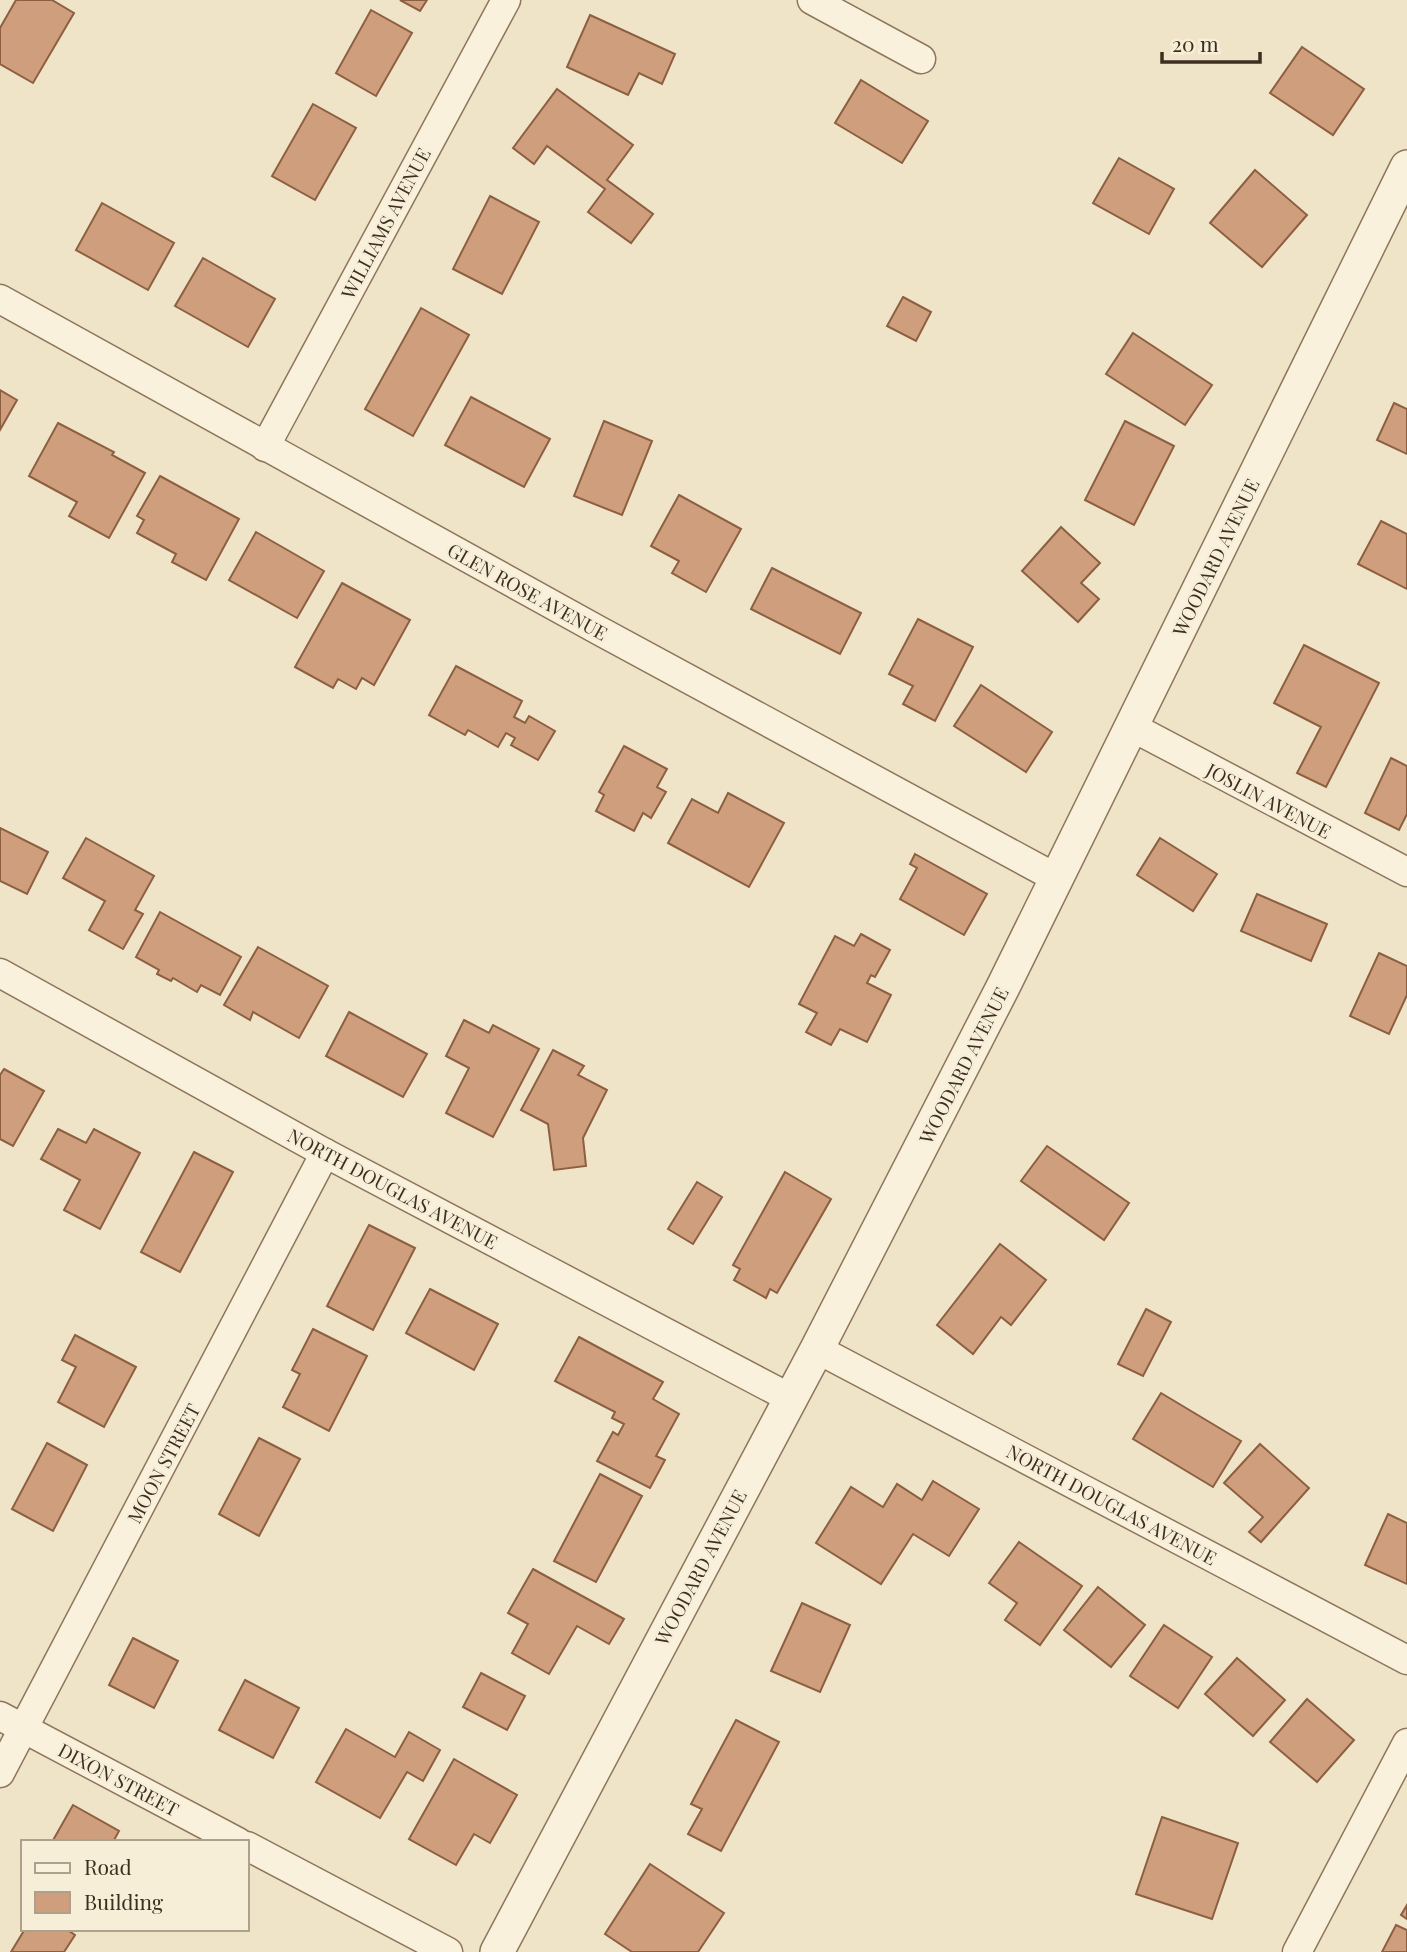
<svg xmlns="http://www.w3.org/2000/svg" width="1407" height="1952" viewBox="0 0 1407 1952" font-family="'Playfair Display',serif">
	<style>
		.building { fill: #cf9f7d; stroke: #8d5f41; stroke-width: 2 }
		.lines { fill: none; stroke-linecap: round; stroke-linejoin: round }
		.minor-casing { stroke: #8d765c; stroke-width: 31 }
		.tertiary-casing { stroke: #8d765c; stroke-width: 36 }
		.minor { stroke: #faf1dc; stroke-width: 28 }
		.tertiary { stroke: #faf1dc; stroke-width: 33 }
		.labels { text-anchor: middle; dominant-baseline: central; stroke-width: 5; stroke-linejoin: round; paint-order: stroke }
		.street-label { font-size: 19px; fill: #3d2e20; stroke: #f7eed8 }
	</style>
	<rect width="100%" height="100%" fill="#f0e4c8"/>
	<g class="building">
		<path d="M16 0H52L74 13 33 83 0 64V28Z"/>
		<path d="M400 0H427L420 11Z"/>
		<path d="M371 10 412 33 376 96 336 73Z"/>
		<path d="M590 15 675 54 662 84 639 73 628 95 567 67Z"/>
		<path d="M1302 47 1364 89 1333 135 1270 93Z"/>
		<path d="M861 80 928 121 902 163 835 123Z"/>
		<path d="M557 89 633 145 607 180 653 214 631 243 588 212 605 189 547 146 534 164 513 148Z"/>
		<path d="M313 104 356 128 315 200 272 176Z"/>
		<path d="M1119 158 1174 189 1149 234 1093 203Z"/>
		<path d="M1255 170 1307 215 1262 267 1210 223Z"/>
		<path d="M490 196 539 222 502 294 453 269Z"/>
		<path d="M102 203 174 243 148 290 76 250Z"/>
		<path d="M203 258 275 299 248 347 175 306Z"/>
		<path d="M903 297 931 312 916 341 887 326Z"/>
		<path d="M421 308 469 335 413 436 365 409Z"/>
		<path d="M1133 333 1212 385 1185 425 1106 374Z"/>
		<path d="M0 390 17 400 0 430Z"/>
		<path d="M471 397 550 439 524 487 445 445Z"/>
		<path d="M1394 403 1407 409V454L1377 440Z"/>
		<path d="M604 421 652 441 622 515 574 496Z"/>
		<path d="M1125 421 1174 446 1134 525 1085 500Z"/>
		<path d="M58 423 114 452 112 455 145 473 109 538 69 516 77 502 29 476Z"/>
		<path d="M160 476 239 519 206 580 172 562 176 554 137 533 144 520 137 516Z"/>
		<path d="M679 495 741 529 706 592 672 573 679 561 651 546Z"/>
		<path d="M1381 521 1407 534V589L1358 564Z"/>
		<path d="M1061 527 1100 563 1081 583 1099 599 1078 622 1022 571Z"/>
		<path d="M256 532 324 571 297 618 229 580Z"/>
		<path d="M772 568 861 613 840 654 751 609Z"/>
		<path d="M342 583 410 620 374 685 362 678 356 689 338 679 333 688 295 667Z"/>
		<path d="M918 619 973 647 935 721 903 704 913 686 889 674Z"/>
		<path d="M1304 645 1379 683 1326 787 1297 773 1321 727 1274 703Z"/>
		<path d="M456 666 522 701 514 717 525 723 529 716 555 731 538 760 511 745 515 738 506 733 498 747 468 730 465 735 429 715Z"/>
		<path d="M981 685 1052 732 1026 772 954 726Z"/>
		<path d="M624 746 667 769 657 787 666 792 651 818 643 813 634 831 596 811 604 795 599 792Z"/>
		<path d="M1391 758 1407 766V814L1399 830 1365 813Z"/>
		<path d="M728 793 784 823 749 887 668 843 692 799 718 813Z"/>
		<path d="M0 828 48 852 27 894 0 881Z"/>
		<path d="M86 838 154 876 135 910 143 914 123 949 89 930 105 901 63 878Z"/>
		<path d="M1160 838 1217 874 1193 911 1137 875Z"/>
		<path d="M915 854 987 894 964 935 900 899 917 868 910 864Z"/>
		<path d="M1257 894 1327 924 1311 961 1241 931Z"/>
		<path d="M160 912 241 957 220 995 201 985 197 992 173 978 171 981 157 974 159 970 136 957Z"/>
		<path d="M861 934 890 950 875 977 871 975 867 983 891 995 867 1042 840 1029 831 1045 806 1032 817 1013 799 1004 835 936 854 946Z"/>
		<path d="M258 947 328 986 299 1038 253 1012 250 1020 224 1005Z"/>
		<path d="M1379 953 1407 966V995L1389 1034 1350 1016Z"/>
		<path d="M349 1012 427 1054 403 1097 326 1056Z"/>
		<path d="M464 1020 489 1033 493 1025 539 1049 493 1137 446 1113 469 1068 446 1056Z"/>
		<path d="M553 1050 584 1066 578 1075 607 1090 583 1138 586 1166 554 1170 548 1124 521 1110Z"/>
		<path d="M4 1069 44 1091 13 1146 0 1139V1075Z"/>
		<path d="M58 1129 86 1143 94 1129 140 1153 100 1229 64 1210 80 1180 41 1159Z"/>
		<path d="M1047 1146 1129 1203 1104 1240 1021 1181Z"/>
		<path d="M194 1152 233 1172 180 1272 141 1252Z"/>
		<path d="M785 1172 831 1199 777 1293 770 1289 766 1298 734 1280 740 1269 733 1265Z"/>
		<path d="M697 1182 722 1197 693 1244 668 1229Z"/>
		<path d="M369 1225 415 1248 373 1330 327 1306Z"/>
		<path d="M1000 1244 1046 1280 1011 1325 1001 1317 973 1354 937 1325Z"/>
		<path d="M430 1289 498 1324 474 1370 406 1333Z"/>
		<path d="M1146 1309 1171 1322 1143 1376 1118 1364Z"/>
		<path d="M313 1329 367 1356 329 1431 283 1407 300 1374 292 1370Z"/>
		<path d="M75 1335 136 1367 104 1427 58 1402 76 1367 62 1360Z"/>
		<path d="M579 1337 663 1382 653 1399 679 1414 656 1456 665 1460 650 1488 597 1461 613 1432 618 1435 624 1424 612 1418 615 1412 555 1381Z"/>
		<path d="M1161 1393 1241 1441 1213 1487 1133 1439Z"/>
		<path d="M259 1438 300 1459 259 1536 219 1514Z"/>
		<path d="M47 1443 87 1465 53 1531 12 1509Z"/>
		<path d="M1260 1444 1309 1488 1261 1542 1249 1532 1263 1517 1224 1483Z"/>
		<path d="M600 1474 642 1496 596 1582 554 1561Z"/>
		<path d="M933 1481 979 1509 949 1556 913 1534 881 1584 816 1543 851 1487 883 1507 897 1484 922 1500Z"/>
		<path d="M1388 1514 1407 1523V1584L1365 1565Z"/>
		<path d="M1019 1542 1082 1586 1040 1645 1005 1620 1017 1603 989 1583Z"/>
		<path d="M533 1569 624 1619 609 1644 577 1626 549 1674 512 1653 528 1624 508 1613Z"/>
		<path d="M1098 1587 1145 1625 1111 1667 1064 1630Z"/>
		<path d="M802 1603 850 1625 820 1692 771 1671Z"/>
		<path d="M1164 1625 1212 1657 1178 1708 1130 1676Z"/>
		<path d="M133 1638 178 1661 154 1708 109 1685Z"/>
		<path d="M1237 1658 1285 1700 1253 1736 1205 1694Z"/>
		<path d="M481 1673 525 1696 507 1730 463 1707Z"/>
		<path d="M245 1680 299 1708 273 1758 219 1730Z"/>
		<path d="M1307 1699 1354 1740 1317 1782 1270 1742Z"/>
		<path d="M736 1720 779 1742 721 1851 688 1834 702 1809 691 1804Z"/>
		<path d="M346 1729 395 1757 409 1732 440 1750 423 1781 407 1772 380 1818 316 1782Z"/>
		<path d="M454 1759 517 1795 490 1843 474 1834 456 1865 409 1839Z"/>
		<path d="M73 1805 119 1831 113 1842H52Z"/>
		<path d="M1162 1817 1238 1843 1212 1919 1136 1894Z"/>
		<path d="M650 1864 724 1913 698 1952H632L605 1934Z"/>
		<path d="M1407 1905V1919L1401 1915Z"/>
		<path d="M1396 1925 1407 1930V1952H1382Z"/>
		<path d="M25 1929H66L75 1935 64 1952H11Z"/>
	</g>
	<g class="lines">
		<defs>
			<g id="minor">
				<path d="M812 0 921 59"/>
				<path d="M0 299 598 630 1058 879"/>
				<path d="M265 447 506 0"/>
				<path d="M1132 727 1407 872"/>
				<path d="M0 973 325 1153 790 1398"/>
				<path d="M817 1349 1407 1660"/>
				<path d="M0 1716 238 1842"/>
				<path d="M0 1773 325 1153"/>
				<path d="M247 1846 448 1952"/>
				<path d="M1297 1952 1407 1743"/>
			</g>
			<path id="tertiary" d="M497 1952 817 1349 1003 987 1407 167"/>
		</defs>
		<use href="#minor" class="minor-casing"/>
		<use href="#tertiary" class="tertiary-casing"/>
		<use href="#minor" class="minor"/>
		<use href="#tertiary" class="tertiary"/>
	</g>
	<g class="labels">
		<g class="street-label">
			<text transform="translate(385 223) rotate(-62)">WILLIAMS AVENUE</text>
			<text transform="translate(1215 557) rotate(-64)">WOODARD AVENUE</text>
			<text transform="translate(528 591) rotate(29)">GLEN ROSE AVENUE</text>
			<text transform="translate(1269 800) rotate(28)">JOSLIN AVENUE</text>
			<text transform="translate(963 1065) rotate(-63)">WOODARD AVENUE</text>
			<text transform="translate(393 1188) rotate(28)">NORTH DOUGLAS AVENUE</text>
			<text transform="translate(163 1463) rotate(-62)">MOON STREET</text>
			<text transform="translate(1112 1504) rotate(28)">NORTH DOUGLAS AVENUE</text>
			<text transform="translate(700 1567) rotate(-62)">WOODARD AVENUE</text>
			<text transform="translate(119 1779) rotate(28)">DIXON STREET</text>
		</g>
	</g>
	<rect x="21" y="1840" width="228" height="91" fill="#f7eed8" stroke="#ada18e" stroke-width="2"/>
	<rect x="35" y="1863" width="35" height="10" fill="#faf1dc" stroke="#ada18e" stroke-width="2"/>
	<text x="84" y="1875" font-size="21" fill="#3d2e20">Road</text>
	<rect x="35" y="1892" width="35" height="21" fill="#cf9f7d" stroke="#ada18e" stroke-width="2"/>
	<text x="84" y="1910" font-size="21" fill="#3d2e20">Building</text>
	<path d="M1162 52v10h98v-10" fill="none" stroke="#3d2e20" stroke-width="3.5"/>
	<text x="1172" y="52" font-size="21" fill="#3d2e20" stroke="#f7eed8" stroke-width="5" paint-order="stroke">20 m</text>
</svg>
